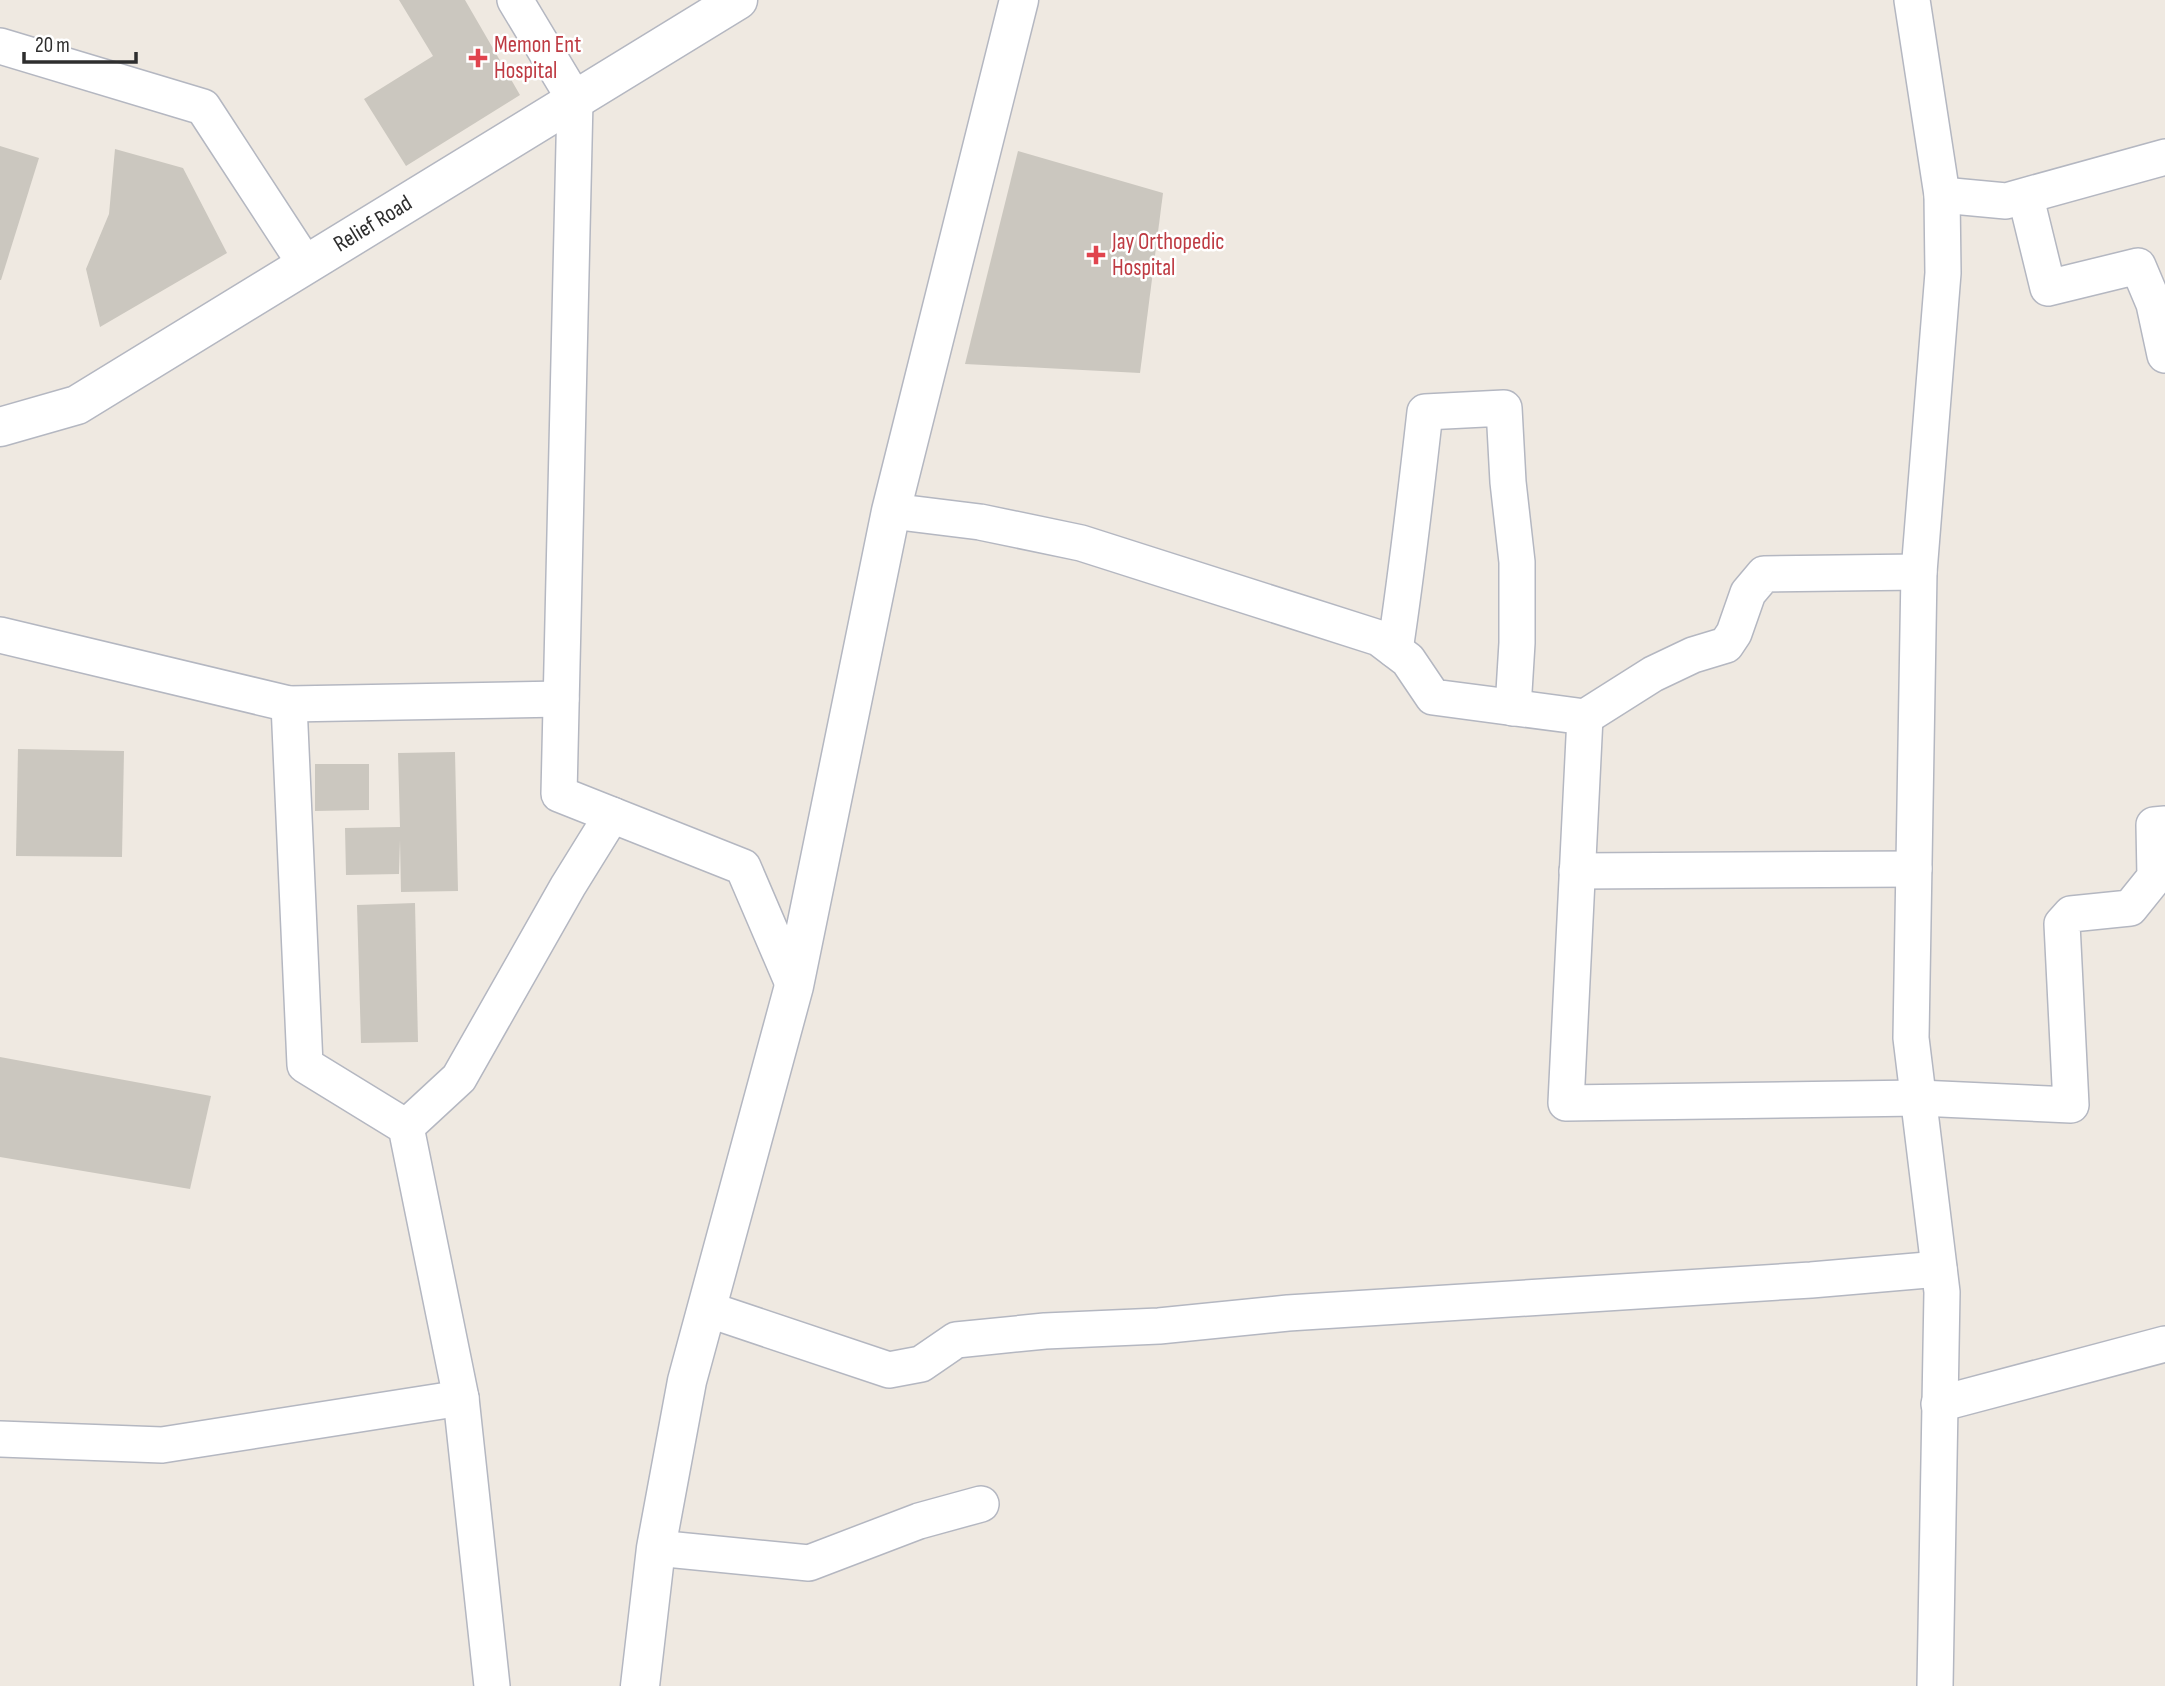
<svg xmlns="http://www.w3.org/2000/svg" width="2165" height="1686" viewBox="0 0 2165 1686" font-family="'Sofia Sans Condensed',sans-serif">
	<style>
		.building { fill: #cbc7bf }
		.lines { fill: none; stroke-linecap: round; stroke-linejoin: round }
		.minor-casing { stroke: #b4b7c1; stroke-width: 38 }
		.tertiary-casing { stroke: #b4b7c1; stroke-width: 41 }
		.secondary-casing { stroke: #b4b7c1; stroke-width: 41 }
		.minor { stroke: #fff; stroke-width: 35 }
		.tertiary { stroke: #fff; stroke-width: 38 }
		.secondary { stroke: #fff; stroke-width: 38 }
		.health-dot { fill: #e0444e; stroke: #fff; stroke-width: 2.5 }
		.labels { text-anchor: middle; dominant-baseline: central; stroke-width: 5; stroke-linejoin: round; paint-order: stroke }
		.health-label { font-size: 23px; fill: #be3a42; stroke: #fff; text-anchor: start }
		.street-label { font-size: 23px; fill: #2e2e2e; stroke: #fff }
	</style>
	<rect width="100%" height="100%" fill="#efe9e1"/>
	<g class="building">
		<path d="M399 0H465L520 95 406 166 364 99 433 56Z"/>
		<path d="M0 146 39 158 1 280H0Z"/>
		<path d="M115 149 183 168 227 253 100 327 86 269 109 214Z"/>
		<path d="M1018 151 1163 193 1140 373 965 364Z"/>
		<path d="M18 749 124 751 122 857 16 856Z"/>
		<path d="M455 752 458 891 401 892 400 840 399 874 346 875 345 828 400 827 398 753Z"/>
		<path d="M315 764H369V810L315 811Z"/>
		<path d="M415 903 418 1042 361 1043 357 905Z"/>
		<path d="M0 1057 211 1096 190 1189 0 1157Z"/>
	</g>
	<g class="lines">
		<defs>
			<g id="minor">
				<path d="M515 0 575 100 559 794 743 867 794 986"/>
				<path d="M1912 0 1942 195 1943 273 1919 572 1911 1038 1942 1292 1935 1686"/>
				<path d="M0 46 203 107 306 265"/>
				<path d="M1942 195 2006 201 2165 157"/>
				<path d="M2026 198 2048 288 2138 266 2154 304 2165 355"/>
				<path d="M891 511 980 522 1081 543 1379 638 1408 660 1433 697 1585 717 1653 674 1693 655 1726 645 1734 633 1748 593 1764 574 1919 572"/>
				<path d="M0 635 289 704 561 699"/>
				<path d="M1395 650C1407 571 1416 492 1425 412L1504 408 1508 482 1517 562V643L1513 708"/>
				<path d="M289 704 305 1065 406 1127 461 1398 492 1686"/>
				<path d="M1585 717 1566 1103 1919 1098 2071 1105 2062 924 2071 914 2130 908 2155 877 2154 825 2165 824"/>
				<path d="M1577 871 1914 869"/>
				<path d="M406 1127 459 1078 568 886 612 815"/>
				<path d="M707 1309 889 1370 921 1364 956 1340 1045 1331 1159 1326 1288 1313 1811 1280 1939 1269"/>
				<path d="M1939 1404 2165 1344"/>
				<path d="M0 1439 162 1445 461 1398"/>
				<path d="M656 1548 809 1563 919 1521 981 1504"/>
			</g>
			<path id="tertiary" d="M640 1686 656 1548 687 1381 794 986 891 511 1019 0"/>
			<g id="secondary">
				<path id="s1" d="M0 427 77 405 738 0"/>
			</g>
		</defs>
		<use href="#minor" class="minor-casing"/>
		<use href="#tertiary" class="tertiary-casing"/>
		<use href="#secondary" class="secondary-casing"/>
		<use href="#minor" class="minor"/>
		<use href="#tertiary" class="tertiary"/>
		<use href="#secondary" class="secondary"/>
	</g>
	<g class="health-dot">
		<path d="M474.5 47.5h7v7h7v7h-7v7h-7v-7h-7v-7h7z"/>
		<path d="M1092.5 244.5h7v7h7v7h-7v7h-7v-7h-7v-7h7z"/>
	</g>
	<g class="labels">
		<g class="health-label">
			<text x="494" y="45">Memon Ent<tspan x="494" dy="26">Hospital</tspan></text>
			<text x="1112" y="242">Jay Orthopedic<tspan x="1112" dy="26">Hospital</tspan></text>
		</g>
		<g class="street-label">
			<text stroke="none"><textPath href="#s1" startOffset="427">Relief Road</textPath></text>
		</g>
	</g>
	<path d="M24 52v10h112v-10" fill="none" stroke="#2e2e2e" stroke-width="3.5"/>
	<text x="35" y="52" font-size="21" fill="#2e2e2e" stroke="#ffffff" stroke-width="5" paint-order="stroke">20 m</text>
</svg>
